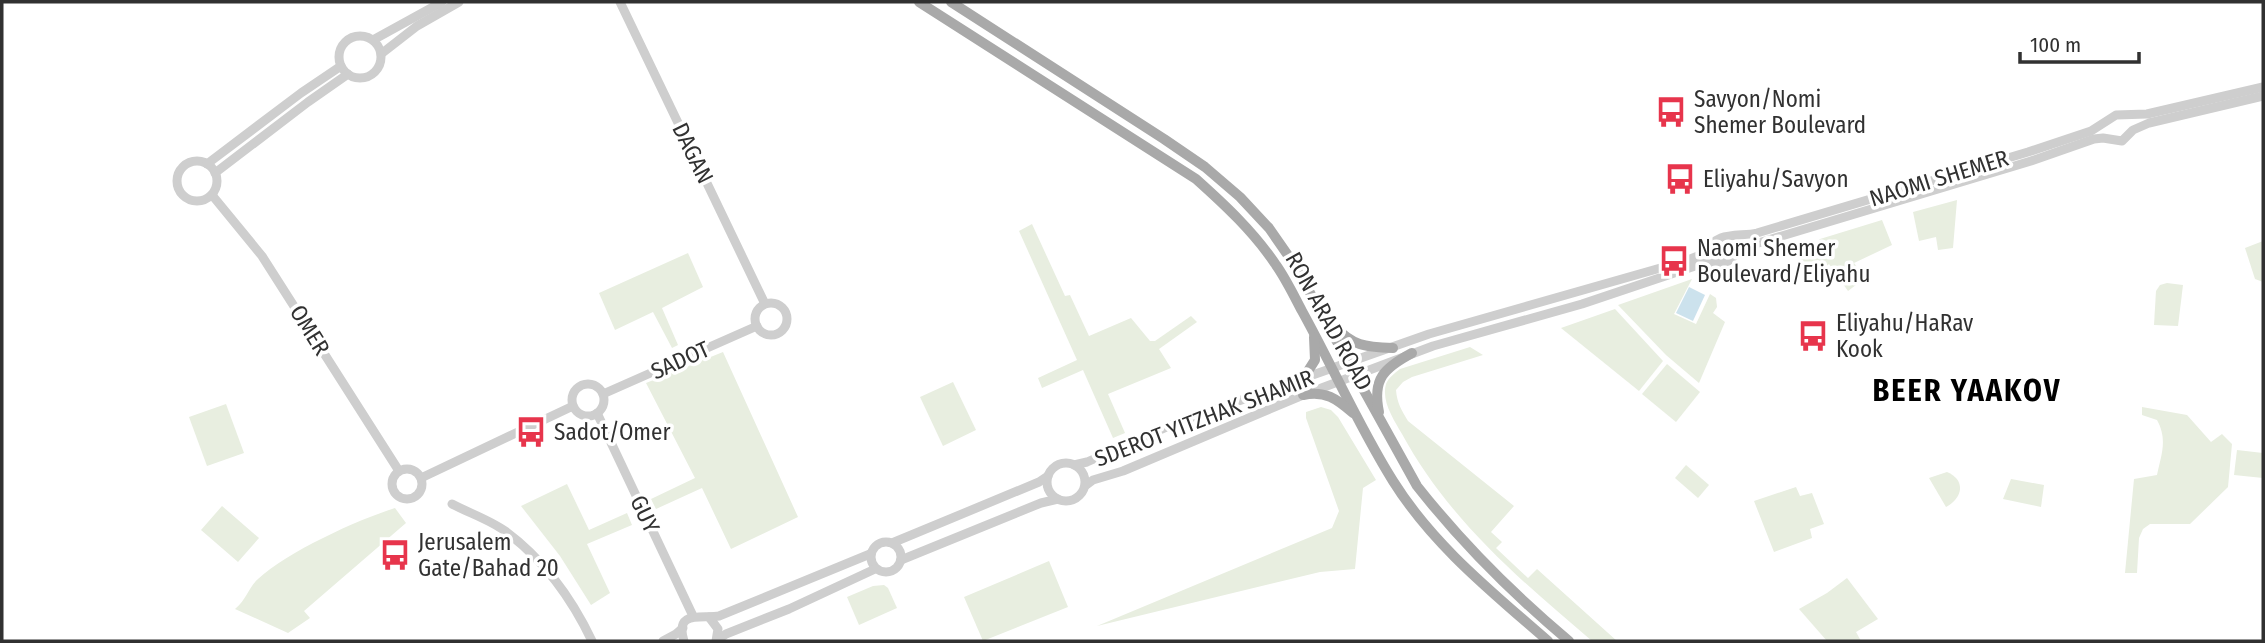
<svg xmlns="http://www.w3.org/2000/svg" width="2265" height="643" viewBox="0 0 2265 643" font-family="'Fira Sans Condensed',sans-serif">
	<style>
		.green { fill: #e8eee0 }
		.water { fill: #cce2ed }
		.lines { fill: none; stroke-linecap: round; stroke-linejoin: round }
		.minor { stroke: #cecece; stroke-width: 9 }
		.major { stroke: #a9a9a9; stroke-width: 10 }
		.labels { text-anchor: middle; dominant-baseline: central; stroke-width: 7; stroke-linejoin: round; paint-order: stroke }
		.poi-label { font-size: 23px; fill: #313131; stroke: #fff; text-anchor: start }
		.street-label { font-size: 23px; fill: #313131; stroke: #fff }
		.district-label { font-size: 30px; font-weight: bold; letter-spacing: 2px; fill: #000; stroke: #fff }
	</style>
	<rect width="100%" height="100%" fill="#fff"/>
	<g class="green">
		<path d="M1957 200 1953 248 1938 250 1936 237 1919 241 1913 212Z"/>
		<path d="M1882 220 1892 245 1854 263 1865 278 1848 291 1829 264 1813 279 1799 259 1820 239Z"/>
		<path d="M1032 224 1065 296 1070 295 1089 336 1131 318 1150 341H1155L1191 316 1197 322 1159 349 1171 368 1108 394 1125 433 1113 438 1083 370 1042 388 1038 378 1077 360 1019 231Z"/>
		<path d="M2263 241V282L2255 279 2245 248Z"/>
		<path d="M688 253 703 287 662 308 678 345 672 348 653 312 615 330 599 293Z"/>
		<path d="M1692 279 1674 314 1696 324 1710 294 1716 298 1717 307 1713 313 1725 322 1699 383 1666 355 1618 305Z"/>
		<path d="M2167 283 2183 285 2178 326 2154 325 2156 291 2160 285Z"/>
		<path d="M1615 309 1663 361 1639 391 1561 328Z"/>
		<path d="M1470 347 1483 355 1412 377 1403 382 1396 390C1397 403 1402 411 1408 421L1514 506 1491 532 1502 542 1496 548 1528 578 1537 569 1617 641H1592C1518 578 1449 520 1402 434 1394 420 1381 401 1386 384 1389 377 1395 373 1400 369Z"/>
		<path d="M723 352 798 517 731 549 702 488 656 509 651 499 695 478 646 383Z"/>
		<path d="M1667 364 1700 392 1676 422 1642 394Z"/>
		<path d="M953 382 976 430 943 446 920 397Z"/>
		<path d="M226 404 244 453 207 466 189 417Z"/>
		<path d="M1321 407 1331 410 1338 417 1376 480 1363 488 1355 569 1320 572 1097 626 1332 528 1339 511 1306 418V412Z"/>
		<path d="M2142 407 2187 415 2211 442 2222 434 2232 444 2228 487 2190 524H2150L2143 529 2139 538 2137 573H2125L2134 479 2157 475C2161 455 2168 440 2157 420L2142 415Z"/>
		<path d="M2237 450 2263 453V478L2234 475Z"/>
		<path d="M1686 465 1709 485 1698 498 1675 478Z"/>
		<path d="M1947 472C1966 480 1963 498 1946 507L1929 478Z"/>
		<path d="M2011 479 2044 485 2041 507 2003 499Z"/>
		<path d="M567 484 589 530 627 513 632 525 587 544 610 593 591 605 560 556 521 506Z"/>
		<path d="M1796 487 1800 496 1812 493 1824 524 1810 529 1812 538 1774 552 1754 501Z"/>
		<path d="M222 506 259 538 238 562 201 530Z"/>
		<path d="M395 508 406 523 304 611 310 618 288 633 235 609C247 599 248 588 258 579 287 552 357 520 395 508Z"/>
		<path d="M1049 561 1068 607 983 641 964 597Z"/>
		<path d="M1847 578 1878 619 1856 632 1861 641H1827L1799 609 1827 593Z"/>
		<path d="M884 585 888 588 897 608 859 625 847 597 873 586Z"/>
	</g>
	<path class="water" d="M1689 287 1705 295 1693 321 1676 313Z"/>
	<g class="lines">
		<g class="minor">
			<path d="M620 2 765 304"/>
			<circle cx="360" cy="57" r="21"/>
			<path d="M373 40 442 2"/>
			<path d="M381 54 417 26 459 2"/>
			<circle cx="197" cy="181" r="20"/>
			<path d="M207 164 301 93 341 66"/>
			<path d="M215 173 308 102 348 74"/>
			<path d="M212 195 262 256 399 471"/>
			<path d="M1710 252C1712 231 1741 237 1757 233L2028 152 2091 131 2116 115 2147 114 2263 87"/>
			<circle cx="771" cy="319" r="16"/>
			<circle cx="588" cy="400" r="16"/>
			<path d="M603 394 757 326"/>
			<path d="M597 413 693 616"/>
			<circle cx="1066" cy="482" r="19"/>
			<path d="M1074 465 1087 462 1176 423 1429 334 1685 261 1698 256 1710 247"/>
			<circle cx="407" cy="484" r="15"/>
			<path d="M421 478 573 406"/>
			<path d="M1085 486 1093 480 1123 471 1303 395 1433 346 1582 304 1704 263 1727 262 1745 247 2031 161 2094 139 2103 138 2122 141 2133 130 2149 123 2263 96"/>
			<path d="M452 504C469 513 490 520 505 531 543 559 572 599 592 641"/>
			<circle cx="886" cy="557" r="15"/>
			<path d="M892 543 1039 482 1048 476"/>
			<path d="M901 560 1041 503 1058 499"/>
			<path d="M709 617 718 629 716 641"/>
			<path d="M717 640 726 634 789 609 875 569"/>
			<path d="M663 641 676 634 683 628"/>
			<path d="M684 641C674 609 703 619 719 616L870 554"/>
		</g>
		<g class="major">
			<path d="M919 2 1196 179C1225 205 1254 232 1276 265 1286 279 1294 296 1302 311 1333 367 1359 427 1393 481 1433 545 1492 592 1548 641"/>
			<path d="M951 2 1164 139 1205 167 1240 197 1269 228 1294 264 1417 486C1462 543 1513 594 1569 641"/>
			<path d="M1333 325C1353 346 1364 347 1393 348"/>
			<path d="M1303 379 1315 360 1314 337"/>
			<path d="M1303 395C1325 390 1337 399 1353 413"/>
			<path d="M1379 412C1372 379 1384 368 1412 353"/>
		</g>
	</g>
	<defs>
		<symbol id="bus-bare" viewBox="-9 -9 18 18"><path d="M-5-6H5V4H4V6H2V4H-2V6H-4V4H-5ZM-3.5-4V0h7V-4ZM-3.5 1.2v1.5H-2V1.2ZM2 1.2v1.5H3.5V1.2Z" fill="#e7354c" stroke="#fff" stroke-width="2.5" paint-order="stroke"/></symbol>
	</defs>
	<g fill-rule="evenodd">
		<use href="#bus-bare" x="1649" y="90" width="44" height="44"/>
		<use href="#bus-bare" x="1658" y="157" width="44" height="44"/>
		<use href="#bus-bare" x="1652" y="239" width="44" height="44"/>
		<use href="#bus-bare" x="1791" y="314" width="44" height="44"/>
		<use href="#bus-bare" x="509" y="410" width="44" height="44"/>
		<use href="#bus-bare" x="373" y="533" width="44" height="44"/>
	</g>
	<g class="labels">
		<g class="poi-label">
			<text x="1694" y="99">Savyon/Nomi<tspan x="1694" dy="26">Shemer Boulevard</tspan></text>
			<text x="1703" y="179">Eliyahu/Savyon</text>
			<text x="1697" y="248">Naomi Shemer<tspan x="1697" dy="26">Boulevard/Eliyahu</tspan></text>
			<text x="1836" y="323">Eliyahu/HaRav<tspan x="1836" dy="26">Kook</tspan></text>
			<text x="554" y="432">Sadot/Omer</text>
			<text x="418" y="542">Jerusalem<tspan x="418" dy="26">Gate/Bahad 20</tspan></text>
		</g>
		<g class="street-label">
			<text transform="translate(693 153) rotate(64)">DAGAN</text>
			<text transform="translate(1939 178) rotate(-17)">NAOMI SHEMER</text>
			<text transform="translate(1329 321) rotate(61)">RON ARAD ROAD</text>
			<text transform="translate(310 330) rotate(58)">OMER</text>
			<text transform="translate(680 360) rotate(-24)">SADOT</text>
			<text transform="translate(1204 418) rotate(-21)">SDEROT YITZHAK SHAMIR</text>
			<text transform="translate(645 514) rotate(65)">GUY</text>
		</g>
		<g class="district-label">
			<text x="1967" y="391">BEER YAAKOV</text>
		</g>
	</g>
	<rect width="2265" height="643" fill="none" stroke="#313131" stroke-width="7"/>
	<path d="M2020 52v10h119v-10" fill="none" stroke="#313131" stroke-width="3.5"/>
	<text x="2030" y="52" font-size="21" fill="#313131" stroke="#ffffff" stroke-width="5" paint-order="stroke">100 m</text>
</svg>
